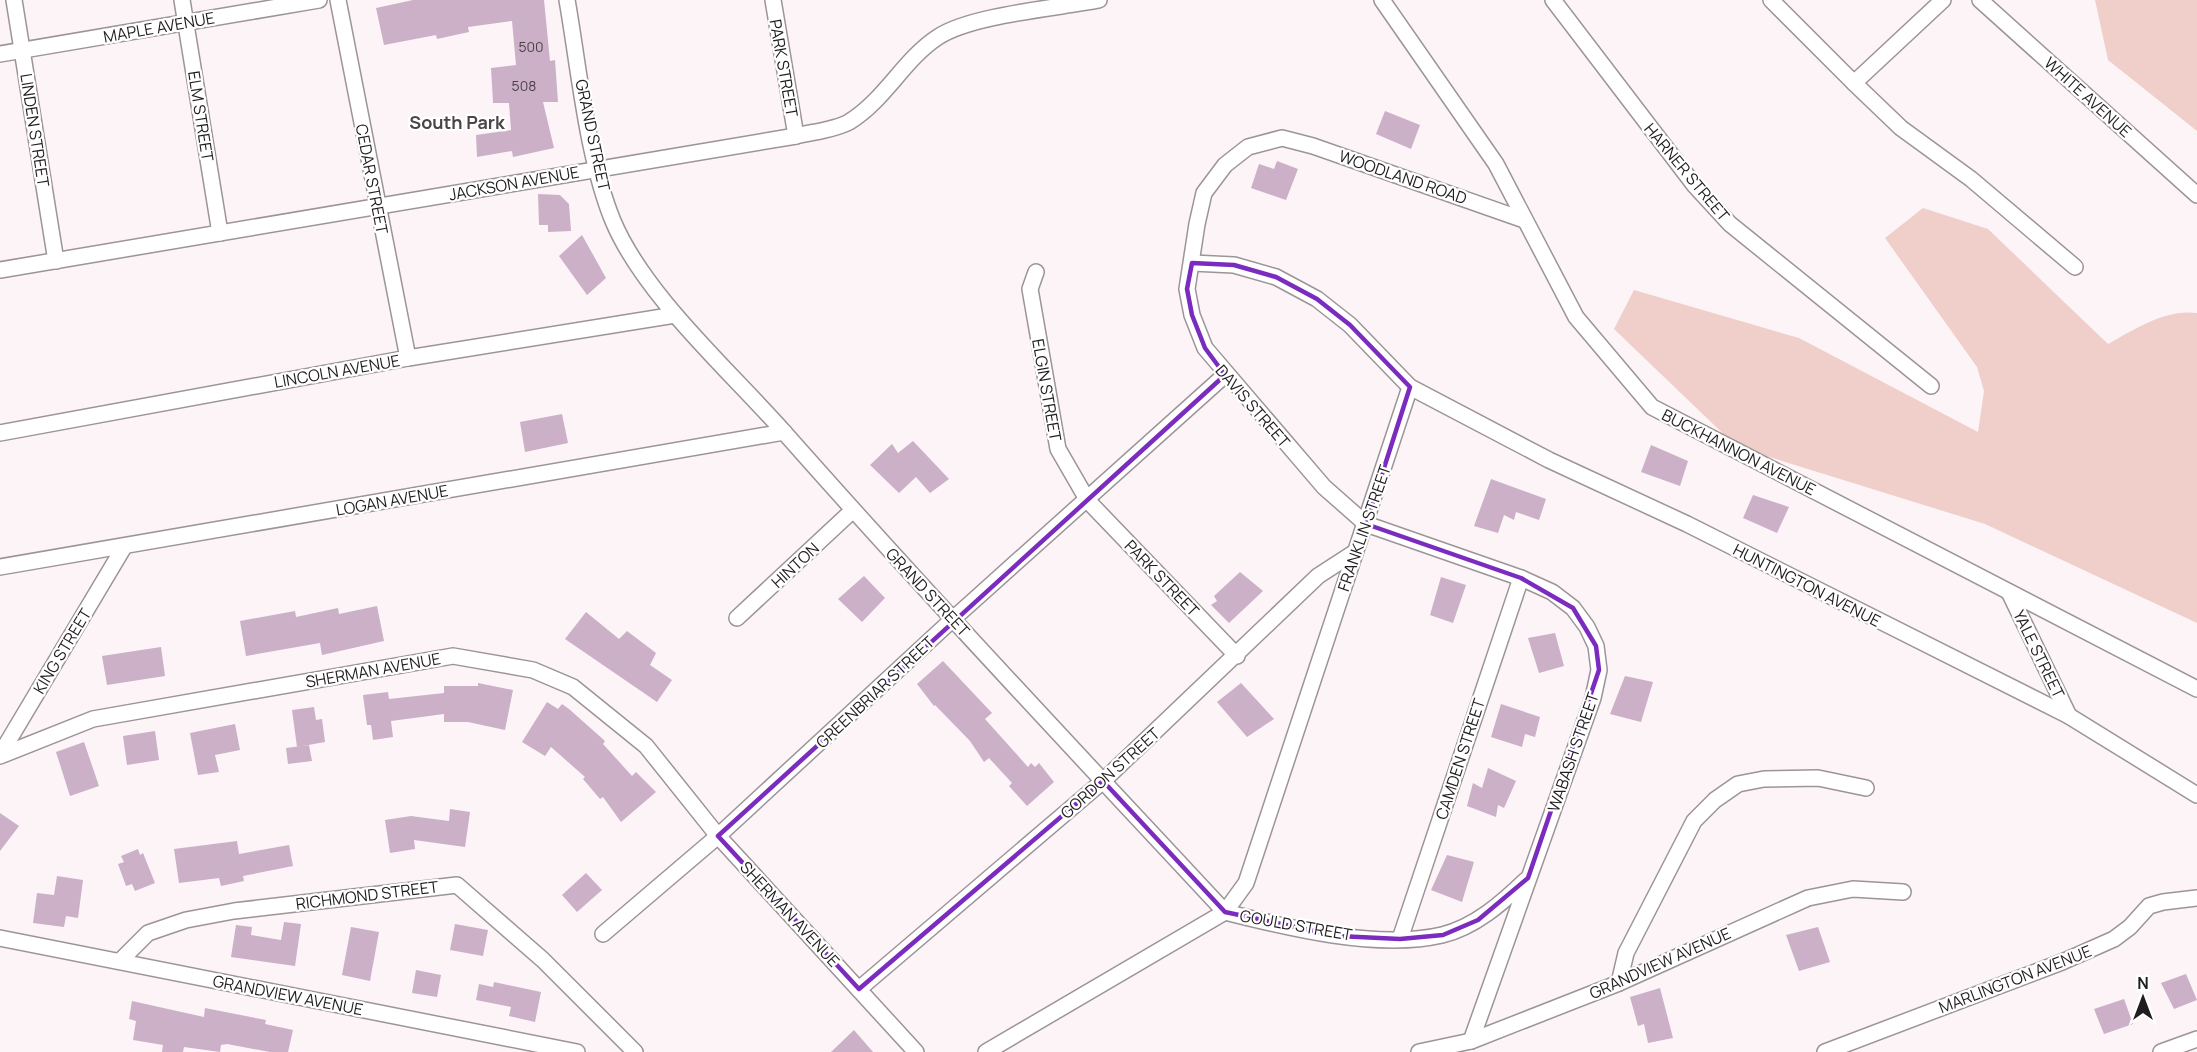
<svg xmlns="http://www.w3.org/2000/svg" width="2197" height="1052" viewBox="0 0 2197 1052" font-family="Manrope,sans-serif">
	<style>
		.green { fill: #f0cfca }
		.building { fill: #cbb0c8 }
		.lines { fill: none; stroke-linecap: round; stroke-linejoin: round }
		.street-casing { stroke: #9c9497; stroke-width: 18 }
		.street { stroke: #fff; stroke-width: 15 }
		.marked { fill: none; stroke: #7b2cbf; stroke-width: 4.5; stroke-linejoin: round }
		.labels { text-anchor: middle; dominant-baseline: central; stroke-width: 4.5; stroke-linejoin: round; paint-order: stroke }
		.number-label { font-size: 14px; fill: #4b4248 }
		.street-label { font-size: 16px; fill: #201d1e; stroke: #fff }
		.neighbourhood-label { font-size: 18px; font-weight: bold; fill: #4c4548; stroke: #fff }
	</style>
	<rect width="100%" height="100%" fill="#fcf4f7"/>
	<g class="green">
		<path d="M2095 0H2197V131L2108 60Z"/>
		<path d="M1923 208 1988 229 2108 344C2135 329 2165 309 2197 313V623L1985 524 1737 447 1614 329 1634 290 1799 338 1978 432 1984 391 1977 367 1885 238Z"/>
	</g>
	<g class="building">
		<path d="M413 0H544L550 61 555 60 558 102H543L554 148 513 157 512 151 477 157 476 135 511 130 509 103H493L491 68 516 65 512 21 468 27 469 32 437 39 436 35 384 45 376 8Z"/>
		<path d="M1385 111 1420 125 1411 149 1376 134Z"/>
		<path d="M1277 161 1298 169 1286 200 1251 188 1259 164 1274 169Z"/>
		<path d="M538 194 560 195 569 204 571 231 548 232V225H539Z"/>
		<path d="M582 235 606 278 587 295 559 256Z"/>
		<path d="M562 414 568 443 525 452 520 422Z"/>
		<path d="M913 441 949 479 930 493 916 477 899 493 870 465 892 444 898 453Z"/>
		<path d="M1651 445 1688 461 1680 486 1641 472Z"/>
		<path d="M1491 479 1546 499 1539 520 1516 512 1514 520 1504 515 1498 533 1474 526Z"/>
		<path d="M1753 495 1789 507 1777 533 1743 518Z"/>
		<path d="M1240 572 1263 591 1229 623 1211 605 1217 601 1214 596Z"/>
		<path d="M864 576 885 598 862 622 838 599Z"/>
		<path d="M1441 577 1466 585 1453 623 1430 615Z"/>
		<path d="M377 606 384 641 322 655 320 643 246 656 240 621 295 611 296 617 338 608 339 614Z"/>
		<path d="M586 612 619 639 627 631 656 653 650 665 672 680 657 702 565 639Z"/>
		<path d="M1555 633 1564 666 1539 673 1528 638Z"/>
		<path d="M161 647 165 676 107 685 102 656Z"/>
		<path d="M943 661 992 713 985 719 1028 767 1031 763 1035 767 1039 763 1054 782 1027 806 1009 786 1012 783 989 758 984 762 970 741 935 705 934 706 917 684Z"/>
		<path d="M1625 676 1653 682 1641 722 1610 714Z"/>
		<path d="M478 683 513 690 505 730 468 722H444V714L391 721 393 737 373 740 371 725H367L363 695 388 692 389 699 444 693V686H478Z"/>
		<path d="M1241 683 1274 719 1247 737 1217 702Z"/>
		<path d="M547 702 558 709 562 704 569 709 605 741 603 744 632 776 636 772 656 792 621 822 603 797 600 799 583 779 585 777 551 747 545 756 522 742Z"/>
		<path d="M1501 704 1540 717 1535 737 1525 734 1522 747 1491 737Z"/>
		<path d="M314 707 316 720 322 719 325 742 297 747 292 710Z"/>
		<path d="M235 724 240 750 215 755 219 772 198 775 190 733Z"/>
		<path d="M155 731 159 760 127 765 123 736Z"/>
		<path d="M84 742 99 786 70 796 56 752Z"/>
		<path d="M309 745 312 761 288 764 286 748Z"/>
		<path d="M1488 768 1516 781 1504 808 1498 805 1496 817 1467 806 1473 783 1482 788Z"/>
		<path d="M450 809 470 812 465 847 414 840 415 849 390 853 385 820 411 816 449 821Z"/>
		<path d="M0 813 19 826 0 851Z"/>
		<path d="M237 841 239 854 289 845 293 866 243 876 244 881 221 886 219 878 179 883 174 849Z"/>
		<path d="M138 849 140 855 143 853 155 883 135 891 132 884 126 886 118 864 124 862 121 856Z"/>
		<path d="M1447 855 1474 862 1462 902 1431 890Z"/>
		<path d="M586 873 602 890 577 912 562 895Z"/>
		<path d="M57 876 83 880 78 918 66 916 64 927 33 923 37 893 54 895Z"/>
		<path d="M284 922 301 924 295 966 231 957 236 925 252 927 251 935 281 940Z"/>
		<path d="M455 924 488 930 483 956 450 950Z"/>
		<path d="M351 927 379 932 370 981 342 975Z"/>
		<path d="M1818 927 1830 962 1799 971 1786 935Z"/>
		<path d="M416 970 441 975 437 997 412 993Z"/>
		<path d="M2186 974 2197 1000 2174 1009 2161 983Z"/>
		<path d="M494 982 541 992 535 1022 509 1016 511 1007 476 1000 479 984 493 987Z"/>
		<path d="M1660 988 1673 1038 1648 1043 1644 1024 1638 1026 1630 997Z"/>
		<path d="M2124 999 2133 1024 2104 1034 2094 1009Z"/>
		<path d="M132 1001 204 1017 205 1008 266 1020 265 1024 293 1030 288 1052H270L227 1044 221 1045 220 1052 184 1047 183 1052H162L163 1045 133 1040 136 1021 129 1019Z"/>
		<path d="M854 1030 873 1052H831Z"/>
	</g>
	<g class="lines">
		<defs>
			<g id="street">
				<path d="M14 0 56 261"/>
				<path d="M182 0 220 233"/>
				<path d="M338 0 408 358"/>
				<path d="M567 0C579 68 587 158 613 221 644 295 729 370 783 431 927 594 1077 753 1225 912"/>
				<path d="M773 0 796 136"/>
				<path d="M1382 0 1496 164 1576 317 1652 407 2197 689"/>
				<path d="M1553 0 1695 186 1730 224 1931 386"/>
				<path d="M1771 0 1854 83 1943 0"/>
				<path d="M1980 0 2197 195"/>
				<path d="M0 54 319 0"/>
				<path d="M1854 83 1901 128 1971 179 2075 267"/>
				<path d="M1192 263 1234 265 1276 277 1317 299 1350 325 1410 387 1549 460 1687 524 2069 716 2197 795"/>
				<path d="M0 270 796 136C812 132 835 130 849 122 885 100 904 59 938 37 971 15 1057 8 1099 0"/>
				<path d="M1036 272 1030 289 1058 449 1088 501 1237 656"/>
				<path d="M0 433 408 358 675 315"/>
				<path d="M0 567 784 432"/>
				<path d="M2009 592 2069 716"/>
				<path d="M737 618 852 511"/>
				<path d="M0 755 124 547"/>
				<path d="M0 756 93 719 453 656 533 670 573 687 646 746 718 836 916 1052"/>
				<path d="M1225 912C1288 928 1378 950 1442 935 1475 927 1502 903 1526 880"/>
				<path d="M603 934 718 836 953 619 1225 375"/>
				<path d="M0 938 577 1052"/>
				<path d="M1400 939 1521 578"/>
				<path d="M120 961 148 933 186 920 234 911 457 885 543 960 635 1052"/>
				<path d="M1619 983 1626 953 1694 821 1715 800 1738 784 1764 779 1818 778 1866 788"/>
				<path d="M859 989 1103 781 1318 576 1355 552"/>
				<path d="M1471 1041 1593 698 1599 670 1596 646 1587 627 1573 608 1552 592 1521 578 1366 524 1324 487 1205 348 1192 315 1187 289 1197 224 1204 193 1225 165 1248 147 1282 138 1313 146 1524 220"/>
				<path d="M986 1052 1225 912 1246 883 1410 387"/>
				<path d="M1419 1052 1471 1041 1619 983 1808 898 1853 889 1903 892"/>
				<path d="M1825 1052 2062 962 2114 939 2130 927 2149 906 2163 902 2197 898"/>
				<path d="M2161 1052 2197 1039"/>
			</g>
		</defs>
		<use href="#street" class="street-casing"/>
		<use href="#street" class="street"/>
	</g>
	<path class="marked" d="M1192 263 1234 265 1276 277 1317 299 1350 325 1410 387 1366 524 1521 578 1573 608 1596 646 1599 670 1528 878 1478 920 1443 935 1400 939 1338 936 1225 912 1103 781 859 989 718 836 1225 375 1205 348 1192 315 1187 289Z"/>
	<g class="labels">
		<g class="number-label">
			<text x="531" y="46">500</text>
			<text x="524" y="85">508</text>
		</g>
		<g class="street-label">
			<text transform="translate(159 27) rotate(-10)">MAPLE AVENUE</text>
			<text transform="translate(784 68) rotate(80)">PARK STREET</text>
			<text transform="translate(2088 97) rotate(42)">WHITE AVENUE</text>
			<text transform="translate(201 116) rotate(81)">ELM STREET</text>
			<text transform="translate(35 130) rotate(81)">LINDEN STREET</text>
			<text transform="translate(593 135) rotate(78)">GRAND STREET</text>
			<text transform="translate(1687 172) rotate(50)">HARNER STREET</text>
			<text transform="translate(1403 177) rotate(19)">WOODLAND ROAD</text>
			<text transform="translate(372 179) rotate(79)">CEDAR STREET</text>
			<text transform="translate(514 183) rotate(-10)">JACKSON AVENUE</text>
			<text transform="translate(337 371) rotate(-10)">LINCOLN AVENUE</text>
			<text transform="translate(1047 390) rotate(80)">ELGIN STREET</text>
			<text transform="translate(1253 406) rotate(49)">DAVIS STREET</text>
			<text transform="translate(1739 452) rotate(27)">BUCKHANNON AVENUE</text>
			<text transform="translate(392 500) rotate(-10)">LOGAN AVENUE</text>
			<text transform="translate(1364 528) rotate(-71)">FRANKLIN STREET</text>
			<text transform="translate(795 565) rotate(-43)">HINTON</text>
			<text transform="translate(1162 578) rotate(46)">PARK STREET</text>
			<text transform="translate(1807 585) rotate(27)">HUNTINGTON AVENUE</text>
			<text transform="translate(928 592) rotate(47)">GRAND STREET</text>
			<text transform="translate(62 651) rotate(-59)">KING STREET</text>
			<text transform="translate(2039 654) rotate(64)">YALE STREET</text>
			<text transform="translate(373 670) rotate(-10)">SHERMAN AVENUE</text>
			<text transform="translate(875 692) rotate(-43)">GREENBRIAR STREET</text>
			<text transform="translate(1573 752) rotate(-71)">WABASH STREET</text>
			<text transform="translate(1460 759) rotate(-72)">CAMDEN STREET</text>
			<text transform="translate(1110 773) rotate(-42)">GORDON STREET</text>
			<text transform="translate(367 895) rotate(-7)">RICHMOND STREET</text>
			<text transform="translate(790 914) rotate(47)">SHERMAN AVENUE</text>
			<text transform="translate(1296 925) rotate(10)">GOULD STREET</text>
			<text transform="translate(1660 963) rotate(-24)">GRANDVIEW AVENUE</text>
			<text transform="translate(2015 979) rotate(-21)">MARLINGTON AVENUE</text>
			<text transform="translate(288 995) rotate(11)">GRANDVIEW AVENUE</text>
		</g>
		<g class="neighbourhood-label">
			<text x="457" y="122">South Park</text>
		</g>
	</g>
	<g transform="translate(2143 998)" stroke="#ffffff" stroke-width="4.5" paint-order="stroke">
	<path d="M0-4.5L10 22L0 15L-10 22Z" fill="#201d1e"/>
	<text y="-9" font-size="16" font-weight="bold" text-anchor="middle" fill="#201d1e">N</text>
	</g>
</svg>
